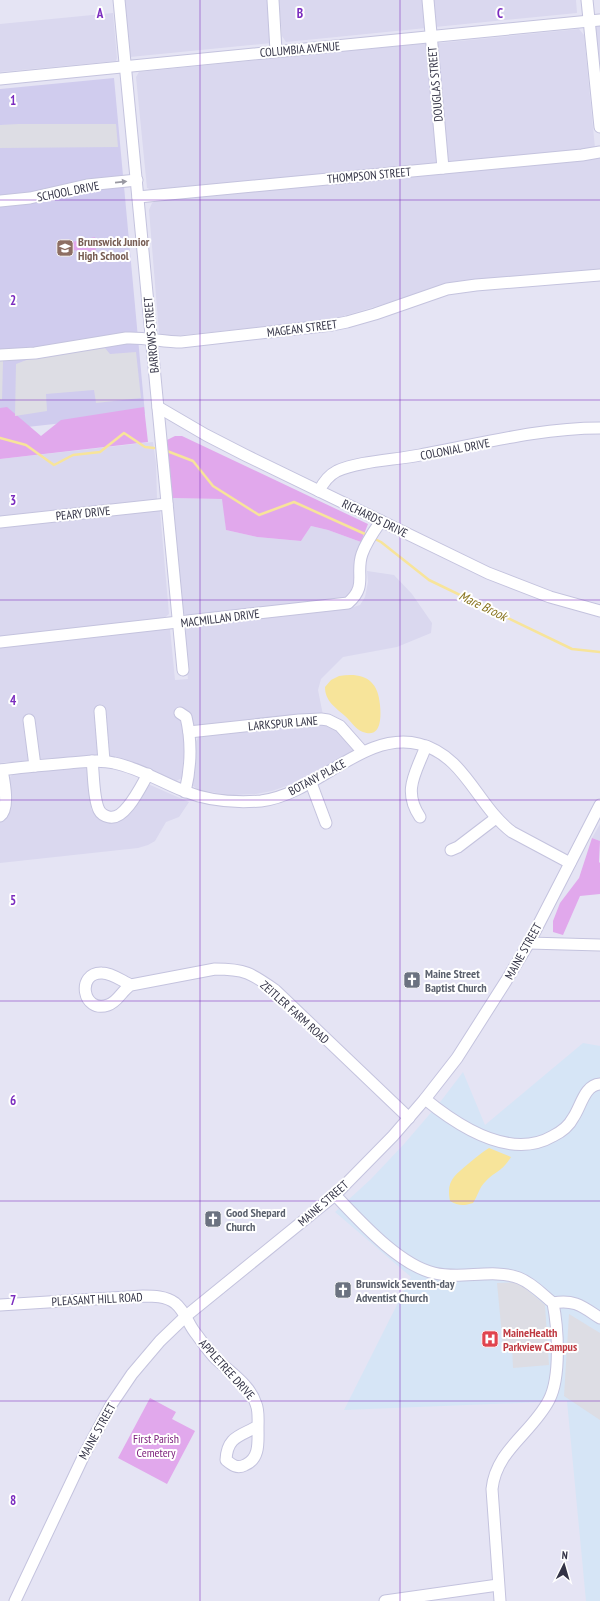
<svg xmlns="http://www.w3.org/2000/svg" width="600" height="1601" viewBox="0 0 600 1601" font-family="'PT Sans Narrow',sans-serif">
	<style>
		.residential { fill: #dad8ef }
		.education { fill: #d0ccee }
		.medical { fill: #d6e5f6 }
		.green { fill: #e1a8ec }
		.parking { fill: #dddde4 }
		.water { fill: #f7e49a }
		.lines { fill: none; stroke-linecap: round; stroke-linejoin: round }
		.stream { stroke: #f7e49a; stroke-width: 2.5 }
		.minor-casing { stroke: #c4c3de; stroke-width: 13 }
		.minor { stroke: #fff; stroke-width: 11 }
		.oneway { fill: #9999a2 }
		.grid { fill: none; stroke: #7b2cbf; stroke-width: 1; stroke-opacity: 0.55 }
		.labels { text-anchor: middle; dominant-baseline: central; stroke-width: 4; stroke-linejoin: round; paint-order: stroke }
		.street-label { font-size: 12px; fill: #333346; stroke: #fff }
		.education-label { font-size: 12px; font-weight: bold; fill: #785e54; stroke: #fff; text-anchor: start }
		.worship-label { font-size: 12px; font-weight: bold; fill: #5b616d; stroke: #fff; text-anchor: start }
		.health-label { font-size: 12px; font-weight: bold; fill: #be3a42; stroke: #fff; text-anchor: start }
		.park-label { font-size: 12px; fill: #7d217c; stroke: #fff }
		.water-label { font-size: 13px; font-style: italic; fill: #89741e; stroke: #fff }
		.grid-label { font-size: 13px; text-anchor: middle; font-weight: bold; fill: #7b2cbf; stroke: #fff; stroke-width: 4; stroke-linejoin: round; paint-order: stroke }
	</style>
	<rect width="100%" height="100%" fill="#e5e4f4"/>
	<g class="residential">
		<path d="M125 0H269L272 43 130 57Z"/>
		<path d="M279 0H424L426 28 286 42 282 36Z"/>
		<path d="M433 0H576L577 13 435 27Z"/>
		<path d="M113 13 117 58 116 61 0 72V24Z"/>
		<path d="M596 25H600V78L595 27Z"/>
		<path d="M579 29 584 35 595 148 448 164 437 44 439 43Z"/>
		<path d="M426 43 428 44 438 159 437 165 152 190 147 188 136 77 139 72Z"/>
		<path d="M600 156V271L449 284 431 288 398 300 340 317 327 320 173 336 161 335 159 333 149 210 152 203 158 200Z"/>
		<path d="M153 442 156 463 157 499 0 516V459Z"/>
		<path d="M171 498 223 499 226 530 257 537 301 541 311 526 328 530 361 542 355 560V582L351 593 348 596 335 600 187 615 184 614 182 612Z"/>
		<path d="M153 510 160 511 169 614 163 619 0 637V528Z"/>
		<path d="M367 571 394 575 412 594 432 623 431 633 397 647 343 657 321 679 318 690 323 715 194 727 183 761 182 778 176 781 130 761 112 757 93 755 0 763V646L170 629 175 680 188 679 183 637 187 627 347 609 360 605 365 597 368 582Z"/>
		<path d="M310 723 332 725 353 747 354 751 301 781 272 791 256 794 233 795 216 793 197 789 192 785 195 756V743L199 736Z"/>
		<path d="M85 766 88 770 91 789V809L94 813 106 819 148 784 189 802 179 817 166 822 155 841 148 845 138 848 0 863V820L9 795V778L14 773Z"/>
		<path d="M600 824V841L592 838Z"/>
	</g>
	<path class="education" d="M114 78 145 414 0 430V89Z"/>
	<path class="medical" d="M583 1043 600 1046V1601H586L567 1401 344 1410 411 1277 335 1212 371 1179 404 1144 441 1101 463 1072 485 1125Z"/>
	<g class="green">
		<path d="M95 237 96 252 72 250V242Z"/>
		<path d="M7 407 41 436 61 420 144 407 148 442 0 459V408Z"/>
		<path d="M175 436H182L368 524 361 542 328 530 311 526 301 541 257 537 226 530 222 499 171 498 167 444V440Z"/>
		<path d="M592 838 600 841 599 862 600 863V894L580 896 563 935 553 932V921L560 903 579 878Z"/>
		<path d="M150 1398 176 1412 172 1419 195 1431 167 1484 118 1458Z"/>
	</g>
	<g class="parking">
		<path d="M18 124H116L118 147 0 148V125Z"/>
		<path d="M105 348 110 354 136 352 141 398 96 403 94 390 46 394 47 411 15 416 16 364 29 359Z"/>
		<path d="M0 361H3L2 400 0 399Z"/>
		<path d="M518 1282 545 1305 549 1365 513 1368 512 1346H503L497 1283Z"/>
		<path d="M569 1314 600 1333V1420L564 1396Z"/>
	</g>
	<g class="water">
		<path d="M339 676C363 672 378 679 380 705 381 716 382 739 363 732 355 729 351 721 345 716 335 707 325 701 325 687L331 680Z"/>
		<path d="M489 1148 511 1157C502 1172 497 1170 486 1181 479 1187 478 1196 473 1203 464 1206 458 1206 450 1201 446 1181 454 1176 468 1164 475 1158 481 1153 489 1148Z"/>
	</g>
	<g class="lines">
		<g class="stream">
			<path d="M0 438 26 445 54 465 73 455 100 452 124 433 145 447 154 448"/>
			<path d="M167 451 193 461 213 486 259 515 294 502 365 534"/>
			<path d="M375 539 381 542 429 580 572 649 600 652"/>
		</g>
		<defs>
			<g id="minor">
				<path d="M119 0 183 670"/>
				<path d="M273 0 276 51"/>
				<path d="M428 0 443 168"/>
				<path d="M587 0 600 127"/>
				<path d="M0 79 600 20"/>
				<path d="M138 197 582 155 600 152"/>
				<path d="M0 201 30 198 87 185 137 180"/>
				<path d="M0 355 35 353 126 338C145 337 163 342 181 342L332 325 347 322 375 314 447 289 476 285 600 275"/>
				<path d="M158 407 206 435 245 455 488 573 550 597 600 611"/>
				<path d="M319 491C323 483 329 475 337 471 359 461 395 460 420 455 480 444 539 428 600 428"/>
				<path d="M0 522 167 504"/>
				<path d="M0 642 348 603C368 586 355 574 362 554 366 542 374 531 381 521"/>
				<path d="M100 711 104 761"/>
				<path d="M180 713 186 717C192 742 191 767 185 792"/>
				<path d="M29 720 35 766"/>
				<path d="M189 732 299 720 321 719 328 720 340 726 363 752"/>
				<path d="M92 761C94 775 93 798 99 810 101 814 105 816 109 817 125 821 141 786 148 774"/>
				<path d="M0 770C23 767 46 765 69 763 84 762 99 759 114 763 139 768 161 782 184 791 208 801 235 803 261 801 317 794 364 730 419 744 465 755 477 806 512 832L570 863"/>
				<path d="M311 783 326 823"/>
				<path d="M0 816C10 809 4 781 2 770"/>
				<path d="M420 817C402 790 416 773 426 746"/>
				<path d="M451 850 458 847 496 818"/>
				<path d="M529 943 600 945"/>
				<path d="M131 985C122 981 112 973 102 973 76 972 82 1014 108 1005 118 1002 122 990 131 985L215 969C245 969 251 973 275 990L409 1118"/>
				<path d="M425 1099C458 1126 510 1161 553 1136 561 1132 569 1126 573 1118 581 1107 584 1085 600 1084"/>
				<path d="M335 1195C360 1221 399 1265 434 1273 462 1280 492 1268 519 1278 532 1283 542 1294 553 1303 558 1328 561 1377 549 1400 532 1433 496 1450 492 1489L500 1601"/>
				<path d="M553 1303C575 1299 583 1307 600 1318"/>
				<path d="M0 1305 143 1296C153 1296 166 1296 175 1303 186 1312 188 1325 197 1335 202 1342 208 1350 214 1357 228 1371 250 1384 256 1404 259 1411 258 1420 258 1428 258 1442 260 1459 245 1465 237 1469 232 1465 226 1460 227 1436 241 1436 258 1426"/>
				<path d="M15 1601 85 1453 111 1405 132 1374 160 1341 186 1316 335 1195 393 1136 425 1099 457 1058 506 981 529 943 600 805"/>
				<path d="M385 1601 498 1585"/>
			</g>
		</defs>
		<use href="#minor" class="minor-casing"/>
		<use href="#minor" class="minor"/>
	</g>
	<defs><path id="oneway-solid" d="M-6-.8H1V-3.2L6.5 0L1 3.2V.8H-6Z"/></defs>
	<use class="oneway" href="#oneway-solid" transform="translate(121 182) rotate(-6)"/>
	<path class="grid" d="M200 0V1601M400 0V1601M0 200H600M0 400H600M0 600H600M0 800H600M0 1001H600M0 1201H600M0 1401H600"/>
	<defs>
		<symbol id="school-square" viewBox="-11 -11 22 22"><rect x="-9" y="-9" width="18" height="18" rx="4" fill="#8d6e63" stroke="#fff"/><path d="M0-5L7-2L0 1L-7-2ZM-4 1L0 2.5L4 1V4Q0 6-4 4Z" fill="#fff"/></symbol>
		<symbol id="church-square" viewBox="-11 -11 22 22"><rect x="-9" y="-9" width="18" height="18" rx="4" fill="#6b7280" stroke="#fff"/><path d="M-1.2-6h2.4v3.5h3.3v2.4h-3.3V6h-2.4V-.1h-3.3v-2.4h3.3Z" fill="#fff"/></symbol>
		<symbol id="hospital-square" viewBox="-11 -11 22 22"><rect x="-9" y="-9" width="18" height="18" rx="4" fill="#e0444e" stroke="#fff"/><path d="M-5-5h3v3.5h4V-5h3V5h-3V1.5h-4V5h-3Z" fill="#fff"/></symbol>
	</defs>
	<g fill-rule="evenodd">
		<use href="#school-square" x="55" y="238" width="20" height="20"/>
		<use href="#church-square" x="402" y="970" width="20" height="20"/>
		<use href="#church-square" x="203" y="1209" width="20" height="20"/>
		<use href="#church-square" x="333" y="1280" width="20" height="20"/>
		<use href="#hospital-square" x="480" y="1329" width="20" height="20"/>
	</g>
	<g class="labels">
		<g class="street-label">
			<text transform="translate(300 49) rotate(-5)">COLUMBIA AVENUE</text>
			<text transform="translate(435 84) rotate(-95)">DOUGLAS STREET</text>
			<text transform="translate(369 175) rotate(-5)">THOMPSON STREET</text>
			<text transform="translate(68 191) rotate(-11)">SCHOOL DRIVE</text>
			<text transform="translate(302 328) rotate(-7)">MAGEAN STREET</text>
			<text transform="translate(151 335) rotate(-95)">BARROWS STREET</text>
			<text transform="translate(455 449) rotate(-11)">COLONIAL DRIVE</text>
			<text transform="translate(83 513) rotate(-6)">PEARY DRIVE</text>
			<text transform="translate(375 518) rotate(26)">RICHARDS DRIVE</text>
			<text transform="translate(220 618) rotate(-7)">MACMILLAN DRIVE</text>
			<text transform="translate(283 723) rotate(-5)">LARKSPUR LANE</text>
			<text transform="translate(317 777) rotate(-28)">BOTANY PLACE</text>
			<text transform="translate(523 951) rotate(-61)">MAINE STREET</text>
			<text transform="translate(295 1012) rotate(42)">ZEITLER FARM ROAD</text>
			<text transform="translate(323 1203) rotate(-41)">MAINE STREET</text>
			<text transform="translate(97 1299) rotate(-3)">PLEASANT HILL ROAD</text>
			<text transform="translate(227 1369) rotate(48)">APPLETREE DRIVE</text>
			<text transform="translate(97 1431) rotate(-61)">MAINE STREET</text>
		</g>
		<g class="education-label">
			<text x="78" y="241">Brunswick Junior<tspan x="78" dy="14">High School</tspan></text>
		</g>
		<g class="worship-label">
			<text x="425" y="973">Maine Street<tspan x="425" dy="14">Baptist Church</tspan></text>
			<text x="226" y="1212">Good Shepard<tspan x="226" dy="14">Church</tspan></text>
			<text x="356" y="1283">Brunswick Seventh-day<tspan x="356" dy="14">Adventist Church</tspan></text>
		</g>
		<g class="health-label">
			<text x="503" y="1332">MaineHealth<tspan x="503" dy="14">Parkview Campus</tspan></text>
		</g>
		<g class="park-label">
			<text x="156" y="1438">First Parish<tspan x="156" dy="14">Cemetery</tspan></text>
		</g>
		<g class="water-label">
			<text transform="translate(483 606) rotate(26)">Mare Brook</text>
		</g>
	</g>
	<g class="grid-label">
		<text x="100" y="18">A</text>
		<text x="300" y="18">B</text>
		<text x="500" y="18">C</text>
		<text x="13" y="105">1</text>
		<text x="13" y="305">2</text>
		<text x="13" y="505">3</text>
		<text x="13" y="705">4</text>
		<text x="13" y="905">5</text>
		<text x="13" y="1105">6</text>
		<text x="13" y="1305">7</text>
		<text x="13" y="1505">8</text>
	</g>
	<g transform="translate(564 1565) rotate(5)" stroke="#ffffff" stroke-width="3" paint-order="stroke">
	<path d="M0-3L7 15L0 10L-7 15Z" fill="#333346"/>
	<text y="-6" font-size="11" font-weight="bold" text-anchor="middle" fill="#333346">N</text>
	</g>
</svg>
